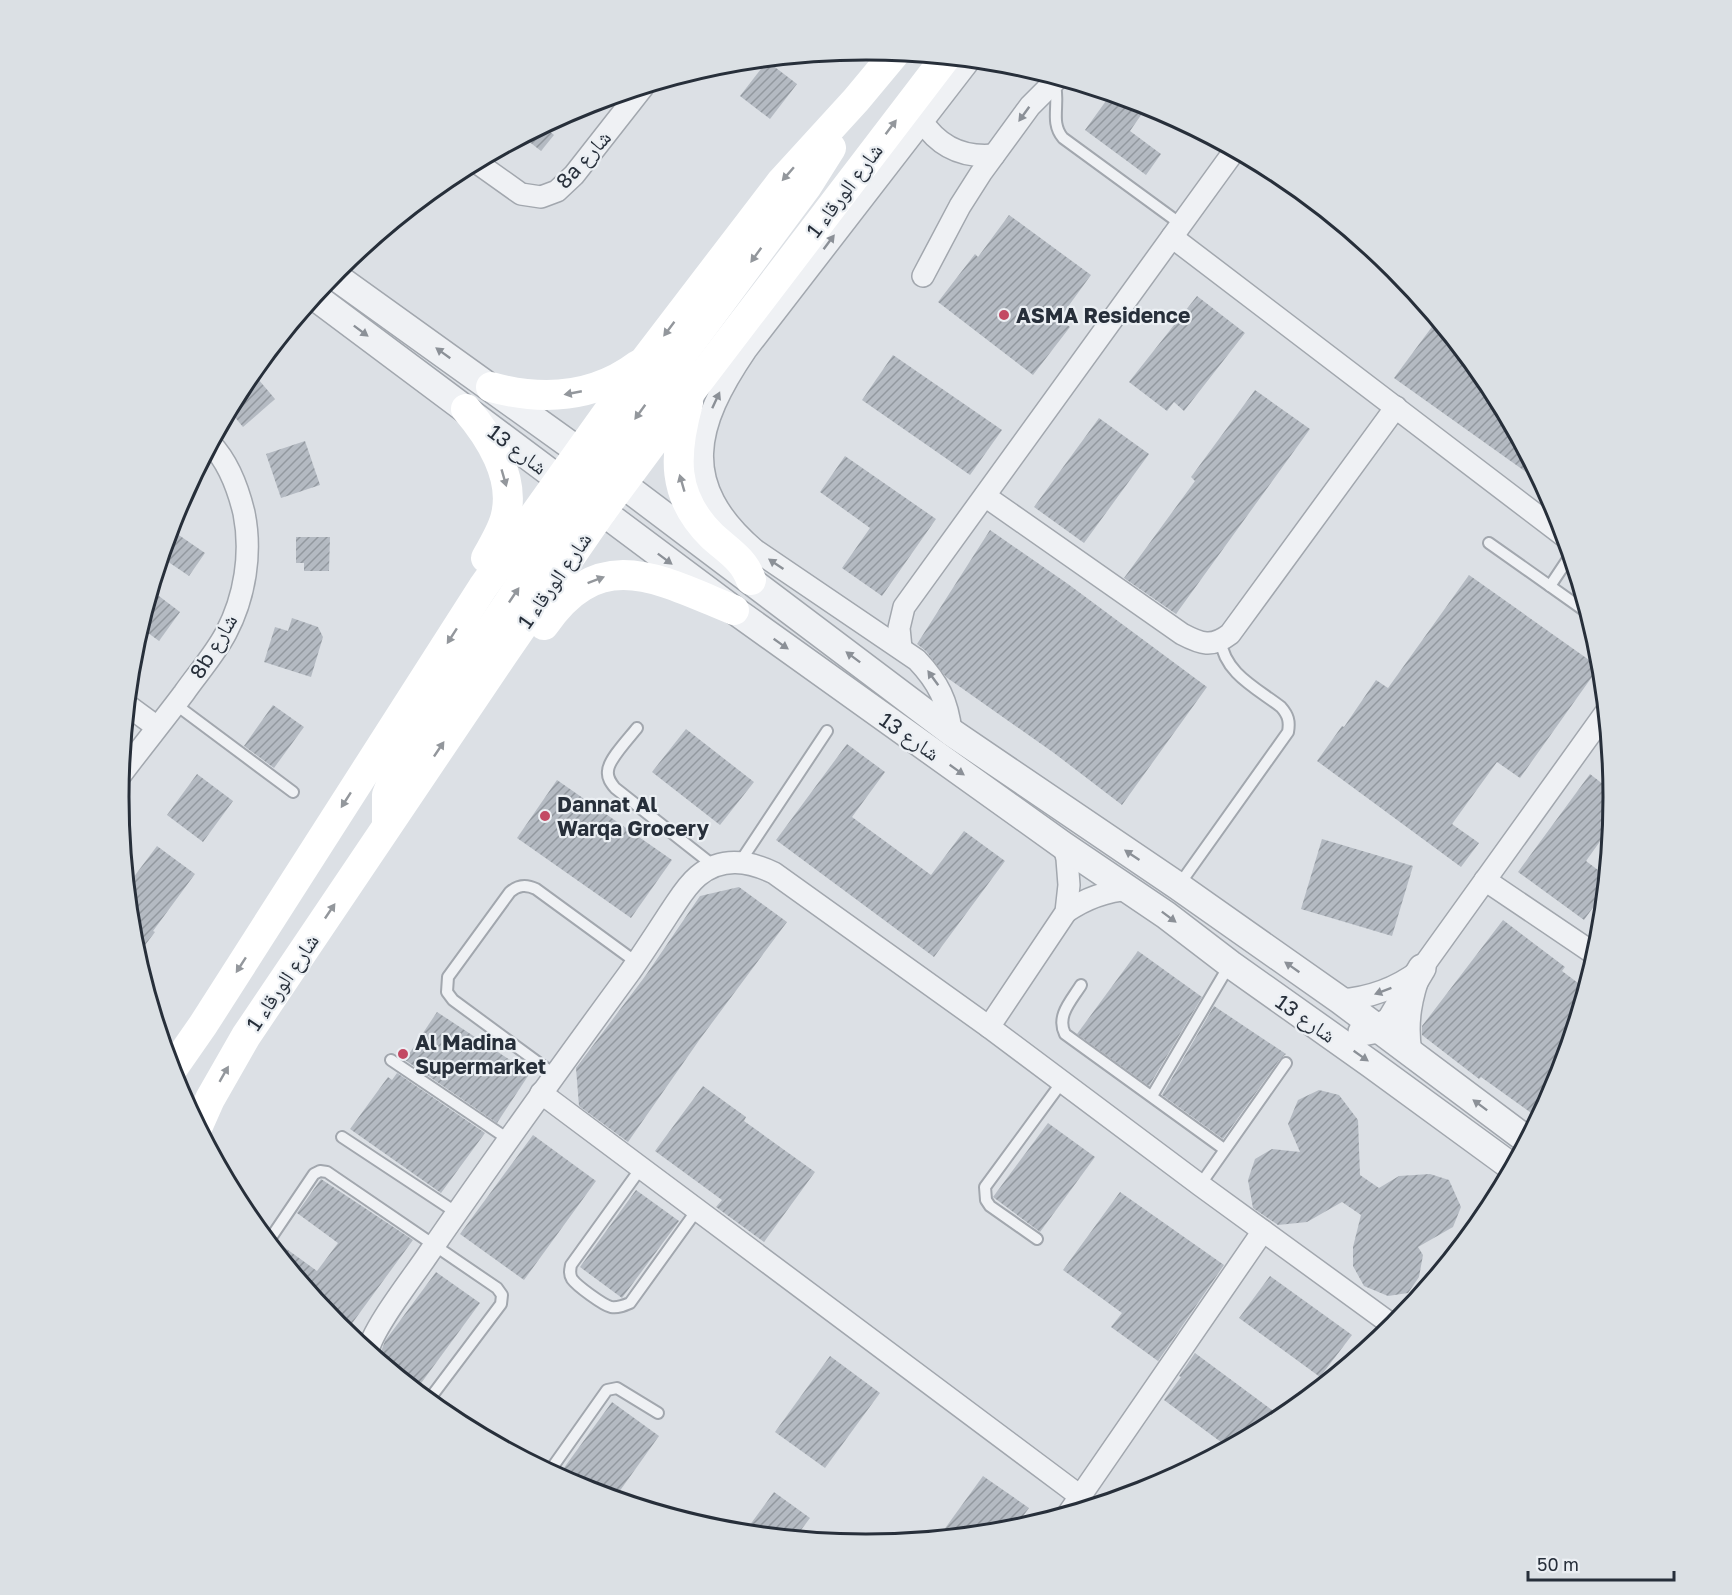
<svg xmlns="http://www.w3.org/2000/svg" width="1732" height="1595" viewBox="0 0 1732 1595" font-family="'Golos Text','Noto Naskh Arabic',sans-serif">
	<style>
		.building { fill: url(#building-hatch) }
		.lines { fill: none; stroke-linecap: round; stroke-linejoin: round }
		.service-casing { stroke: #a2a7ae; stroke-width: 14 }
		.minor-casing { stroke: #a2a7ae; stroke-width: 24 }
		.tertiary-casing { stroke: #a2a7ae; stroke-width: 30 }
		.service { stroke: #eff1f4; stroke-width: 10 }
		.minor { stroke: #eff1f4; stroke-width: 21 }
		.tertiary { stroke: #eff1f4; stroke-width: 27 }
		.secondary { stroke: #fff; stroke-width: 30 }
		.oneway { fill: #8b9097 }
		.oneway2 { fill: #93979c }
		.poi-dot { fill: #c34963; stroke: #ebeff3; stroke-width: 2 }
		.labels { text-anchor: middle; dominant-baseline: central; stroke-width: 4.5; stroke-linejoin: round; paint-order: stroke }
		.street-label { font-size: 21px; fill: #272f3a; stroke: #ebeff3 }
		.poi-label { font-size: 21px; font-weight: bold; fill: #272f3a; stroke: #ebeff3; text-anchor: start }
		.rim { fill: none; stroke: #272f3a; stroke-width: 3 }
	</style>
	<defs>
		<pattern id="building-hatch" width="6" height="6" patternUnits="userSpaceOnUse" patternTransform="scale(1.5)"><rect width="6" height="6" fill="#b4bac2"/><path d="M-1 1l2-2M0 6l6-6M5 7l2-2" fill="none" stroke="#92989f"/></pattern>
	</defs>
	<rect width="100%" height="100%" fill="#dce0e5"/>
	<g class="building">
		<path d="M767 61 797 84 770 119 740 96Z"/>
		<path d="M1111 94 1148 105 1130 131 1161 154 1146 175 1085 130Z"/>
		<path d="M543 126 554 135 541 151 523 137Z"/>
		<path d="M1009 215 1091 275 1059 319 1070 327 1033 375 938 302 975 254 978 257Z"/>
		<path d="M1197 296 1245 333 1184 411 1174 402 1167 411 1129 382Z"/>
		<path d="M1437 320 1488 382 1543 484 1394 378Z"/>
		<path d="M893 355 1002 430 970 475 862 400Z"/>
		<path d="M252 372 275 399 243 427 229 410 244 382Z"/>
		<path d="M1255 390 1310 429 1176 614 1124 578 1195 481 1191 477Z"/>
		<path d="M1099 418 1149 454 1084 543 1034 507Z"/>
		<path d="M305 441 320 485 281 498 266 454Z"/>
		<path d="M845 456 936 519 882 596 842 568 870 528 820 492Z"/>
		<path d="M170 529 205 553 189 576 161 557Z"/>
		<path d="M990 530 1068 584 1207 687 1122 805 1054 753 946 677 926 651 917 644Z"/>
		<path d="M296 537H330L329 571H304V563H296Z"/>
		<path d="M1469 575 1599 667 1520 778 1497 762 1452 824 1479 843 1461 867 1317 761 1342 726 1344 727 1376 680 1388 688Z"/>
		<path d="M151 590 180 612 159 641 140 627Z"/>
		<path d="M292 618 318 627 323 637 311 677 264 662 275 627 288 631Z"/>
		<path d="M273 705 304 727 274 768 244 746Z"/>
		<path d="M686 729 754 782 720 825 652 772Z"/>
		<path d="M847 744 885 772 852 817 931 875 964 831 1005 861 934 957 776 840Z"/>
		<path d="M197 774 233 801 203 842 167 815Z"/>
		<path d="M1590 774 1613 792 1614 798 1611 826 1586 861 1606 876 1605 891 1584 920 1518 872Z"/>
		<path d="M557 780 672 860 631 918 517 838Z"/>
		<path d="M1322 839 1413 866 1392 936 1301 909Z"/>
		<path d="M157 846 195 874 153 931 155 932 136 957 132 943 127 886Z"/>
		<path d="M739 887 787 922 700 1039 628 1142 579 1106 576 1068 646 975 700 896Z"/>
		<path d="M1503 920 1565 967 1562 971 1586 989 1557 1083 1534 1115 1481 1077 1479 1079 1422 1035V1026Z"/>
		<path d="M1138 951 1202 997 1149 1086 1077 1034Z"/>
		<path d="M1214 1006 1286 1054 1280 1059 1223 1139 1162 1095Z"/>
		<path d="M437 1012 530 1073 497 1123 405 1060Z"/>
		<path d="M397 1073 485 1133 441 1193 350 1129 388 1077 392 1080Z"/>
		<path d="M703 1086 746 1117 744 1121 815 1172 764 1242 716 1207 722 1200 655 1151Z"/>
		<path d="M1319 1090 1339 1095 1358 1120 1360 1175 1379 1188 1399 1176 1430 1174 1449 1180 1461 1207 1453 1227 1418 1247 1423 1255 1419 1277 1408 1293 1388 1296 1364 1286 1353 1266V1247L1361 1215 1342 1202 1307 1222 1278 1225 1253 1208 1248 1180 1255 1159 1272 1149 1300 1152 1288 1124 1298 1100Z"/>
		<path d="M1048 1123 1095 1157 1040 1232 993 1197Z"/>
		<path d="M533 1135 596 1181 524 1280 460 1234Z"/>
		<path d="M321 1179 413 1240 345 1333 337 1326 273 1248 277 1242 317 1271 338 1243 297 1213Z"/>
		<path d="M636 1190 679 1221 622 1298 580 1267Z"/>
		<path d="M1120 1192 1224 1265 1158 1361 1111 1327 1122 1313 1063 1270Z"/>
		<path d="M436 1272 480 1303 419 1386 379 1357 385 1341Z"/>
		<path d="M1270 1276 1352 1335 1320 1377 1239 1318Z"/>
		<path d="M1195 1353 1283 1418 1229 1448 1164 1400 1181 1377 1179 1376Z"/>
		<path d="M830 1356 880 1393 825 1468 775 1432Z"/>
		<path d="M612 1402 659 1436 614 1499 588 1491 561 1472Z"/>
		<path d="M983 1476 1029 1508 1012 1531 938 1538Z"/>
		<path d="M774 1492 810 1518 795 1538 744 1533Z"/>
	</g>
	<g class="lines">
		<defs>
			<g id="service">
				<path d="M1054 82C1061 102 1049 122 1063 138L1182 225"/>
				<path d="M1489 543 1588 613"/>
				<path d="M1550 586 1570 556"/>
				<path d="M175 704 293 792"/>
				<path d="M637 728C630 737 608 760 608 771 607 778 611 783 615 788L714 866"/>
				<path d="M740 862 827 731"/>
				<path d="M1179 885 1288 732C1290 721 1288 715 1281 707 1258 689 1224 673 1221 641"/>
				<path d="M1081 985C1071 1001 1056 1016 1065 1034L1224 1149"/>
				<path d="M391 1060 508 1139"/>
				<path d="M555 1075 453 1000 447 992 448 977 510 892C518 885 526 884 536 889L636 962"/>
				<path d="M1152 1096 1230 964"/>
				<path d="M342 1137 457 1213"/>
				<path d="M641 1168 571 1265C570 1270 569 1274 572 1279 577 1286 603 1305 611 1307 618 1308 623 1306 630 1303L697 1210"/>
				<path d="M1200 1185 1286 1063"/>
				<path d="M1037 1239 990 1206 986 1200 985 1187 1062 1082"/>
				<path d="M268 1242 314 1174 320 1171 327 1172 497 1288 502 1295 501 1304 428 1401"/>
				<path d="M549 1472 607 1390 617 1388 658 1413"/>
			</g>
			<g id="minor">
				<path d="M922 121C939 147 963 158 994 155"/>
				<path d="M476 162 521 194 541 197 557 191 574 175 643 87"/>
				<path d="M1172 237 1564 536"/>
				<path d="M923 276 960 206 981 173 1030 106 1058 78"/>
				<path d="M985 496 1182 634C1201 644 1212 648 1230 634L1396 407"/>
				<path d="M901 648 899 628 904 607 1235 150"/>
				<path d="M127 705 157 727"/>
				<path d="M951 732C948 702 938 682 917 660L755 550C678 484 695 425 746 350L970 60"/>
				<path d="M120 776C141 748 163 721 184 693 198 673 215 654 226 633 245 597 252 553 244 513 238 488 229 463 211 444"/>
				<path d="M1485 880 1596 955"/>
				<path d="M1066 912C1086 898 1106 891 1130 889"/>
				<path d="M1340 1000C1369 998 1395 989 1419 971"/>
				<path d="M989 1027 1066 912 1069 885 1067 859 1064 846"/>
				<path d="M1411 1053C1406 1022 1411 997 1422 968L1606 712"/>
				<path d="M541 1093 1080 1496"/>
				<path d="M368 1352C371 1330 413 1277 427 1256 493 1160 561 1066 630 972 644 952 657 932 670 912 679 899 686 886 698 876 722 856 749 861 774 873L989 1027 1200 1185 1395 1327"/>
				<path d="M1068 1514 1263 1231"/>
			</g>
			<g id="tertiary">
				<path d="M332 274 580 452 951 732 1178 886 1340 1000 1527 1140"/>
				<path d="M314 296 734 610 1064 846 1166 915 1230 964 1371 1064 1512 1167"/>
				<path d="M1362 1032 1378 1029 1391 1020 1422 968"/>
			</g>
		</defs>
		<use href="#service" class="service-casing"/>
		<use href="#minor" class="minor-casing"/>
		<use href="#tertiary" class="tertiary-casing"/>
		<use href="#service" class="service"/>
		<use href="#minor" class="minor"/>
		<use href="#tertiary" class="tertiary"/>
		<g class="secondary">
			<path d="M491 387C542 401 594 398 638 365"/>
			<path d="M688 403C674 454 671 496 712 536 727 550 744 559 751 580"/>
			<path d="M466 409C490 437 515 477 506 515 503 530 493 545 486 558"/>
			<path d="M602 511 596 489 599 466 807 186 831 148"/>
			<path d="M544 625C600 543 660 580 734 610"/>
			<path d="M387 823V795L397 769 581 495 587 481 586 465"/>
			<path d="M171 1071 203 1025 483 587 645 360 749 224 782 181 856 100 896 52"/>
			<path d="M198 1126 210 1099 246 1036 504 653 602 511 691 391 946 57"/>
		</g>
	</g>
	<defs><path id="oneway-solid" d="M-6-.8H1V-3.2L6.5 0L1 3.2V.8H-6Z" transform="scale(1.5)"/></defs>
	<g class="oneway">
		<use href="#oneway-solid" transform="translate(1024 114) rotate(126)"/>
		<use href="#oneway-solid" transform="translate(829 242) rotate(-53)"/>
		<use href="#oneway-solid" transform="translate(361 331) rotate(37)"/>
		<use href="#oneway-solid" transform="translate(443 353) rotate(-144)"/>
		<use href="#oneway-solid" transform="translate(716 400) rotate(-65)"/>
		<use href="#oneway-solid" transform="translate(665 559) rotate(37)"/>
		<use href="#oneway-solid" transform="translate(776 564) rotate(-146)"/>
		<use href="#oneway-solid" transform="translate(781 644) rotate(35)"/>
		<use href="#oneway-solid" transform="translate(853 657) rotate(-143)"/>
		<use href="#oneway-solid" transform="translate(933 678) rotate(-126)"/>
		<use href="#oneway-solid" transform="translate(957 770) rotate(35)"/>
		<use href="#oneway-solid" transform="translate(1132 855) rotate(-146)"/>
		<use href="#oneway-solid" transform="translate(1169 917) rotate(37)"/>
		<use href="#oneway-solid" transform="translate(1292 967) rotate(-145)"/>
		<use href="#oneway-solid" transform="translate(1383 991) rotate(159)"/>
		<use href="#oneway-solid" transform="translate(1361 1056) rotate(35)"/>
		<use href="#oneway-solid" transform="translate(1480 1105) rotate(-143)"/>
	</g>
	<g class="oneway2">
		<use href="#oneway-solid" transform="translate(891 127) rotate(-53)"/>
		<use href="#oneway-solid" transform="translate(788 174) rotate(131)"/>
		<use href="#oneway-solid" transform="translate(756 255) rotate(126)"/>
		<use href="#oneway-solid" transform="translate(669 329) rotate(127)"/>
		<use href="#oneway-solid" transform="translate(573 393) rotate(169)"/>
		<use href="#oneway-solid" transform="translate(640 412) rotate(126)"/>
		<use href="#oneway-solid" transform="translate(504 478) rotate(74)"/>
		<use href="#oneway-solid" transform="translate(682 483) rotate(-106)"/>
		<use href="#oneway-solid" transform="translate(596 580) rotate(-21)"/>
		<use href="#oneway-solid" transform="translate(514 595) rotate(-56)"/>
		<use href="#oneway-solid" transform="translate(452 636) rotate(123)"/>
		<use href="#oneway-solid" transform="translate(439 749) rotate(-56)"/>
		<use href="#oneway-solid" transform="translate(346 800) rotate(123)"/>
		<use href="#oneway-solid" transform="translate(330 911) rotate(-56)"/>
		<use href="#oneway-solid" transform="translate(241 965) rotate(123)"/>
		<use href="#oneway-solid" transform="translate(224 1074) rotate(-60)"/>
	</g>
	<g class="poi-dot">
		<circle cx="1004" cy="315" r="6"/>
		<circle cx="545" cy="816" r="6"/>
		<circle cx="403" cy="1054" r="6"/>
	</g>
	<g class="labels">
		<g class="street-label">
			<text transform="translate(583 159) rotate(-48)">8a شارع</text>
			<text transform="translate(844 190) rotate(-53)">شارع الورقاء 1</text>
			<text transform="translate(518 449) rotate(37)">شارع 13</text>
			<text transform="translate(554 580) rotate(-55)">شارع الورقاء 1</text>
			<text transform="translate(213 646) rotate(-59)">8b شارع</text>
			<text transform="translate(910 736) rotate(35)">شارع 13</text>
			<text transform="translate(282 982) rotate(-56)">شارع الورقاء 1</text>
			<text transform="translate(1306 1018) rotate(35)">شارع 13</text>
		</g>
		<g class="poi-label">
			<text x="1016" y="315">ASMA Residence</text>
			<text x="557" y="804">Dannat Al<tspan x="557" dy="24">Warqa Grocery</tspan></text>
			<text x="415" y="1042">Al Madina<tspan x="415" dy="24">Supermarket</tspan></text>
		</g>
	</g>
	<path d="M0 0H1732V1595H0ZM129 797a737 737 0 1 1 1474 0a737 737 0 1 1-1474 0Z" fill="#dbe0e4" fill-rule="evenodd"/>
	<path class="rim" d="M129 797a737 737 0 1 1 1474 0a737 737 0 1 1-1474 0Z"/>
	<path d="M1528 1571v9h146v-9" fill="none" stroke="#272f3a" stroke-width="3"/>
	<text x="1537" y="1571" font-size="18" fill="#272f3a" stroke="#ebeff3" stroke-width="4.5" paint-order="stroke">50 m</text>
</svg>
